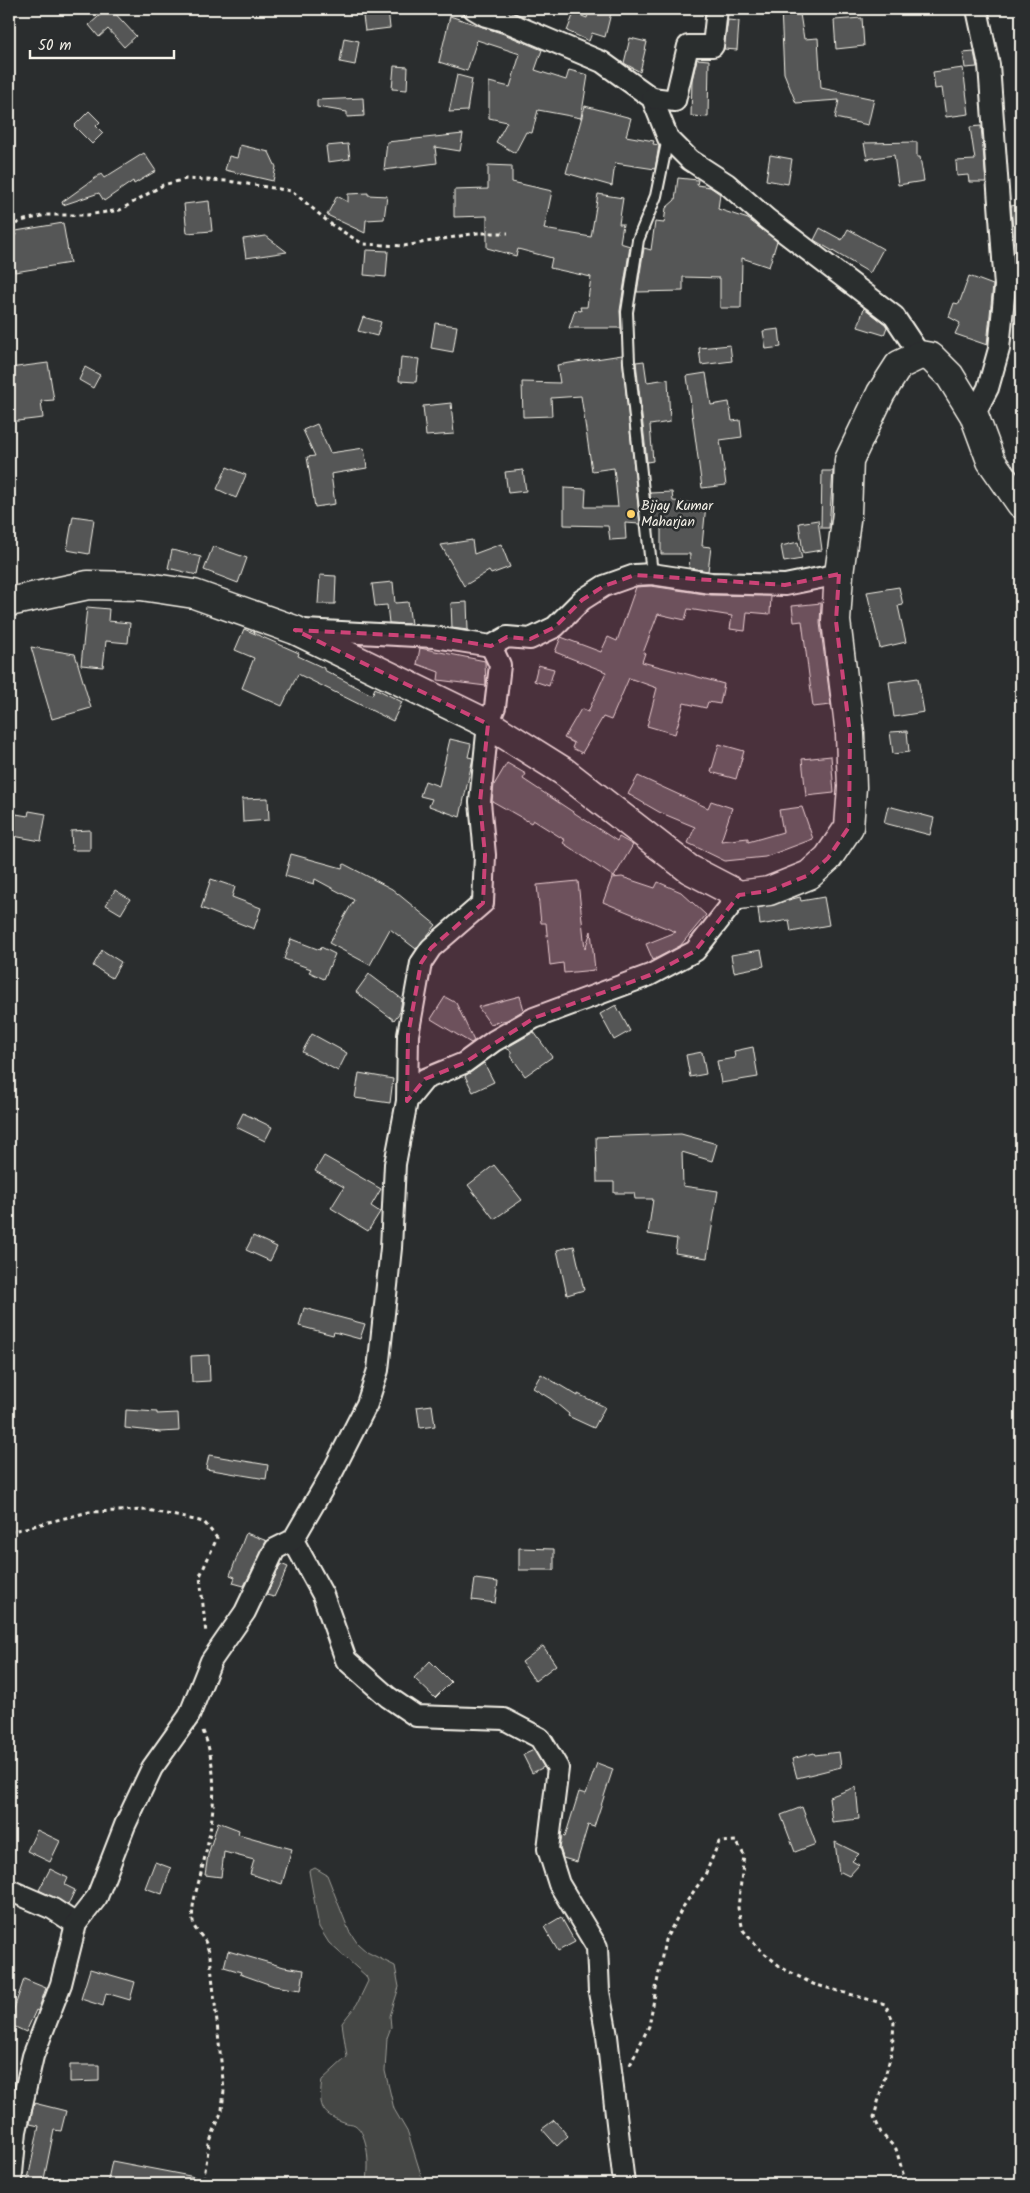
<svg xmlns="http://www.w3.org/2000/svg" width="1030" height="2193" viewBox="0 0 1030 2193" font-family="Kalam,sans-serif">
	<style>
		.green { fill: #444645; stroke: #9c9c96 }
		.building { fill: #555756; stroke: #f4f1e8 }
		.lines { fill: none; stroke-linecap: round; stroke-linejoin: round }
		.service-casing { stroke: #f4f1e8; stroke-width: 14 }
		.minor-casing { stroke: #f4f1e8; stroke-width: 24 }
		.secondary-casing { stroke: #f4f1e8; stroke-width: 31 }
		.path { stroke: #f4f1e8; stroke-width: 3; stroke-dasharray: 4 4; stroke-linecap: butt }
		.service { stroke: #2a2d2e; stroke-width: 10 }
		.minor { stroke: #2a2d2e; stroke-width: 20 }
		.secondary { stroke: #2a2d2e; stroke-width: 28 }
		.marked { fill: #cc4377; fill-opacity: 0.2; stroke: #cc4377; stroke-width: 4; stroke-dasharray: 10 6; stroke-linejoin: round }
		.poi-dot { fill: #ffd166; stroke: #2a2d2e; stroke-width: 2 }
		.labels { text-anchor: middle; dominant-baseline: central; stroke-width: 5; stroke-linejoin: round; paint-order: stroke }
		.poi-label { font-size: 14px; fill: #f4f1e8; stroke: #2a2d2e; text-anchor: start }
	</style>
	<rect width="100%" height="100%" fill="#2a2d2e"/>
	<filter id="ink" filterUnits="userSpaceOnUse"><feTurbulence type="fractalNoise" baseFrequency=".02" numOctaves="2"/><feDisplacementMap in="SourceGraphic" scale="10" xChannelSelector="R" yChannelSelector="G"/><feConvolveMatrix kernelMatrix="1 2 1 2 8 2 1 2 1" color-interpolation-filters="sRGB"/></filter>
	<g filter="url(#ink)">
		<path class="green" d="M315 1868 327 1875 349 1931 358 1944 367 1952 395 1966 399 1987 390 2016 391 2027 387 2038 385 2071 394 2109 408 2133 424 2184H366C370 2170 369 2134 355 2125 352 2123 347 2124 344 2122 319 2114 319 2104 322 2080L347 2057 342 2023 357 2004 368 1981 366 1976 329 1943 319 1927 309 1871Z"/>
		<g class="building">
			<path d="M107 9H111L136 36 124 47 108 29 99 37 89 25Z"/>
			<path d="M362 9H388L390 28 365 31Z"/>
			<path d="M589 9H612L605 37 592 33 589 41 567 31 574 13 587 18Z"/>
			<path d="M781 9H797L798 14H800L804 39 818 38 821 88 874 99 868 125 835 118 839 100 796 103 784 73Z"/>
			<path d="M450 16 504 34 542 50 535 70 566 80 569 70 588 75 581 118 538 110 532 133 526 132 515 153 496 142 507 122 489 118V82L510 87 520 54 477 40 467 71 439 62Z"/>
			<path d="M862 18 864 46 836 49 834 20Z"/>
			<path d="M728 20 739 21 737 50 724 49Z"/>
			<path d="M344 38 359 41 355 65 340 62Z"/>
			<path d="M630 38 647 42 640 72 624 63Z"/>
			<path d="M974 52 977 67 965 68 963 53Z"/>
			<path d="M697 59 709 60 708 117 691 116 692 80Z"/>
			<path d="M394 66 408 67 407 90 392 89Z"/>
			<path d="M963 68 969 114 946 117 942 88 935 89 933 72Z"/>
			<path d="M457 75 472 79 467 111 449 112Z"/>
			<path d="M363 98 364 116 347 117V112L317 107V100Z"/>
			<path d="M585 106 631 118 626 136 654 141 653 144 659 145 655 169 615 163 612 186 566 173Z"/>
			<path d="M89 111 100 122 96 126 103 133 92 144 74 126Z"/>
			<path d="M981 126 986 182H969L968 175 957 176 956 161 975 160 970 127Z"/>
			<path d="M463 134 460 151 435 147 437 163 384 170 387 142Z"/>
			<path d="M917 142V157H920L924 181 898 185 894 155 867 159 864 143Z"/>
			<path d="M348 144 350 159 328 162 326 146Z"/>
			<path d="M240 145 269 152 276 167 273 181 225 170 229 156 237 158Z"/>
			<path d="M144 153 156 171 134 184 133 181 104 201 99 193 63 205 62 202 101 174 104 178Z"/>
			<path d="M770 155 792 159 788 184 766 180Z"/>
			<path d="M488 165 512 166V182L552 191 544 229 591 237 598 194 623 198 619 224H623L620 243 630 246 620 311 621 328H569L575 310 581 311 580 307H587L591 277 550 268 552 258 518 249 516 256 487 248V216L454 217V190L488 189Z"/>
			<path d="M678 178 698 180 697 185 710 187 720 194 718 209 748 219 777 241 769 267 742 258 741 308H720V278L683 277V291L637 292 644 248 651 250 655 222 664 223 666 208 675 200Z"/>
			<path d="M368 193V195L387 196 384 219 366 220 365 233 327 215 337 196 348 202V194Z"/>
			<path d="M209 201 212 231 187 233 184 204Z"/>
			<path d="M1016 205 1021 242 1014 243 1011 206Z"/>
			<path d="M63 223 70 263 15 272 13 258H9V236L17 235 16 231Z"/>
			<path d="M820 228 842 240 848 229 883 249 870 273 814 240Z"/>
			<path d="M266 236 287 252 246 258 243 239Z"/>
			<path d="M366 250 388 251 386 277 364 275Z"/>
			<path d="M969 276 993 285 987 345 955 334 960 323 949 317 954 303 959 304Z"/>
			<path d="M864 308 885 324 887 327 884 335 858 327Z"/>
			<path d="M363 317 381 322 377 336 358 331Z"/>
			<path d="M435 323 457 326 453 352 431 348Z"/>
			<path d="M779 329 781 347 766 349 763 331Z"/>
			<path d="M730 345 732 361 701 365 699 348Z"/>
			<path d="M622 355 640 524 625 523 626 539 610 540 608 526 564 525V488L586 489 585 507H618L614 468 592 471 581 396 551 398 552 416 523 417 522 382 560 383 557 365Z"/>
			<path d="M401 357 419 359 416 382 399 381Z"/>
			<path d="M644 361 647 382 668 379 670 422 650 425 653 461 647 462 636 362Z"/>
			<path d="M48 363 54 400 41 401 43 418 9 422V368Z"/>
			<path d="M85 367 100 375 93 388 79 380Z"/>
			<path d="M706 373 711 405 729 402 732 421 740 420 742 437 720 440 726 485 702 488 687 376Z"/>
			<path d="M451 403 454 434 426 436 423 406Z"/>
			<path d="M317 424 330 453 364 448 367 468 331 474 335 504 315 507 307 457 315 456 303 430Z"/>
			<path d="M227 467 246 475 236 498 217 489Z"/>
			<path d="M523 470 526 491 508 493 505 472Z"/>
			<path d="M822 471H833L829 528H821Z"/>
			<path d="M672 492 673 501 706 504 702 546 711 547 708 571 689 568 690 554H661V524H653L650 493Z"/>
			<path d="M73 516 94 519 89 554 67 550Z"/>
			<path d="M818 520 822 550 803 553 799 523Z"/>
			<path d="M472 540 474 554 501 544 510 567 491 574 489 571 464 586 441 545Z"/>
			<path d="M798 542 802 559 784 562 781 546Z"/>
			<path d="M213 546 247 558 238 583 204 570Z"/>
			<path d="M172 550 201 557 197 575 168 568Z"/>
			<path d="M320 575 336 576 335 604H318Z"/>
			<path d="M393 582 395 603 408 602 411 624 389 623 387 605 375 606 372 584Z"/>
			<path d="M651 586 711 595 771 596 770 614 747 612 745 631 730 629 732 616 688 609 685 620 658 614 643 653H645L642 662 724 684 720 704 708 702 706 708 684 703 675 734 647 726 657 688 629 678 611 720 603 717 582 753 572 748 574 743 564 738 581 709 588 712 606 672 555 652 561 637 601 652 608 637 617 641 636 587Z"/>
			<path d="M899 587 903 605 898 606 906 642 880 648 867 592Z"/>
			<path d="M467 602 468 630 452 628 451 603Z"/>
			<path d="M821 603 820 623 831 705 813 707 802 621 794 622 792 606Z"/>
			<path d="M87 607 109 609 108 621 130 623 128 643 106 641 103 667 81 665Z"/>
			<path d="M244 629 299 653 298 656 324 668V670L372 695 375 688 402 702 393 721 298 674 282 706 242 688 254 658 235 650Z"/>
			<path d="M31 647 75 654 91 708 52 719Z"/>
			<path d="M420 648 485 661 486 686 438 680 439 672 417 664Z"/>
			<path d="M538 665 554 669 549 686 534 681Z"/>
			<path d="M918 678 924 712 894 717 889 682Z"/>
			<path d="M907 731 909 752 893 754 890 732Z"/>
			<path d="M450 739 471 744 468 757 473 758 460 817 429 806 432 799 420 796 425 781 439 786Z"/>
			<path d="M719 744 744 751 736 779 711 772Z"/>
			<path d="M831 756 834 793 806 796 802 759Z"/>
			<path d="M507 763 526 774 523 779 617 841 619 837 633 845 614 877 563 843 565 840 533 820 531 823 492 801 494 785Z"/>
			<path d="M638 776 708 808 711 801 732 808 721 841 748 838V842L783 832 779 810 802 807 813 839 765 857 725 861 688 843 695 827 659 812 628 794Z"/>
			<path d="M268 798 269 820 243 822 242 799Z"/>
			<path d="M888 806 934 818 930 835 884 823Z"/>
			<path d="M29 811 46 814 41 841 13 836 16 814 28 816Z"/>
			<path d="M90 830V850H72L71 831Z"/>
			<path d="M291 854 342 868 344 864 392 889 436 925 416 949 390 929 370 965 329 943 354 900 315 879 314 884 285 876Z"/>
			<path d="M622 877 655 888 658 882 681 892 706 915 680 946 653 960 646 944 676 932 603 902 612 878Z"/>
			<path d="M211 879 235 887 232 897 261 908 254 929 201 908Z"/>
			<path d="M578 881 585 949 591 931 595 970 564 973 563 963 550 965 546 923H541L537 885Z"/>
			<path d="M115 890 130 899 121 914 106 905Z"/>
			<path d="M800 897 801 901 824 897 829 925 791 932 789 920 760 925 758 908Z"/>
			<path d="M291 939 320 950 321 947 335 954 324 979 309 972 311 969 284 959Z"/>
			<path d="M102 950 121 962 112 978 93 966Z"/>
			<path d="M761 950 764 966 734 972 731 955Z"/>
			<path d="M369 974 402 999 400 1012 394 1020 356 992Z"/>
			<path d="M520 996 524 1010 507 1020 490 1024 478 1007Z"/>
			<path d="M445 997 456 1003 474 1041 471 1043 431 1019Z"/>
			<path d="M616 1005 630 1031 614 1040 600 1014Z"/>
			<path d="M534 1032 552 1057 525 1076 511 1056V1051L506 1048Z"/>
			<path d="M312 1034 347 1053 338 1071 302 1052Z"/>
			<path d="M753 1047 758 1077 721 1083 717 1061 735 1058 734 1051Z"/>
			<path d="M702 1052 706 1074 690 1077 686 1055Z"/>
			<path d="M484 1063 494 1082 473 1092 465 1076Z"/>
			<path d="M359 1073 393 1079 390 1103 355 1098Z"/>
			<path d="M243 1113 272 1127 265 1141 236 1127Z"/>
			<path d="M681 1134 717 1144 712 1161 682 1152 683 1186 718 1191 707 1258 675 1253 677 1239 648 1234 653 1199H635L634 1193H614V1182H597L596 1137Z"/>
			<path d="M324 1156 381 1189 371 1206 380 1212 368 1231 331 1208 344 1187 315 1171Z"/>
			<path d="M494 1165 522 1200 494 1219 468 1185Z"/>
			<path d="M253 1236 277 1247 270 1261 246 1250Z"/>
			<path d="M574 1246 584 1290 567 1295 557 1250Z"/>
			<path d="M304 1308 365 1324 360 1339 334 1332 333 1335 299 1326Z"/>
			<path d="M209 1355 210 1381 192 1382 191 1356Z"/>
			<path d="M541 1374 578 1396V1394L605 1407 594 1428 568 1416 569 1414 551 1399 533 1388Z"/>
			<path d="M432 1405 435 1426 420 1428 417 1407Z"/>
			<path d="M126 1410 157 1412V1414L178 1413 179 1431 160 1432 125 1428Z"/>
			<path d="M209 1455 268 1465 266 1479 206 1469Z"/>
			<path d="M246 1533 267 1541 244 1586 233 1583 235 1577 230 1575Z"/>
			<path d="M519 1548 554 1549V1570H519Z"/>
			<path d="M281 1564 288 1567 274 1597 266 1595Z"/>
			<path d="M475 1579 498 1582 495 1603 472 1600Z"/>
			<path d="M543 1646 556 1665 535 1681 522 1662Z"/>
			<path d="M430 1661 451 1682 435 1698 414 1678Z"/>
			<path d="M534 1750 544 1767 532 1773 523 1755Z"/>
			<path d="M839 1752 841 1767 797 1778 792 1759 814 1753 815 1755Z"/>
			<path d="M597 1763 613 1769 594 1827 588 1825 577 1862 563 1858 560 1848 562 1836 565 1837 579 1792 586 1794Z"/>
			<path d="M856 1787 859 1819 832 1822 829 1797Z"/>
			<path d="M802 1807 816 1844 795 1852 781 1815Z"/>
			<path d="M218 1822 239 1830 238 1834 292 1849 282 1884 250 1874 254 1860 224 1852 221 1877 205 1875 208 1855Z"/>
			<path d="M37 1830 60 1841 50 1862 27 1851Z"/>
			<path d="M835 1842 859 1854 852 1861 859 1865 849 1876 841 1872 839 1874Z"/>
			<path d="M155 1862 171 1868 162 1894 145 1888Z"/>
			<path d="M50 1869 68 1878 65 1885 75 1890 68 1905 39 1890Z"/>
			<path d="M561 1917 575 1942 558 1951 544 1927Z"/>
			<path d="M228 1951 284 1967 304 1970 301 1990 274 1986 240 1974 241 1972 224 1967Z"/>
			<path d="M90 1969 135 1982 130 2000 106 1993 103 2006 81 1999Z"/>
			<path d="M24 1979 46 1988 38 2011 36 2010 26 2032 9 2024Z"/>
			<path d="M70 2065H99V2081L70 2082Z"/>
			<path d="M34 2103 66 2111 61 2131 54 2130 43 2184H27L39 2126 30 2124Z"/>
			<path d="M554 2120 568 2136 557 2146 542 2129Z"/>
			<path d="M112 2161 195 2177 194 2184H107Z"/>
		</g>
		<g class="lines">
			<defs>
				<path id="service" d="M652 574 629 362 627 312 638 240 656 196 668 138"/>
				<g id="minor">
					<path d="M474 9 486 16 507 22 602 62 652 98 668 138 690 160 727 184 767 219 894 316 920 355"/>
					<path d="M652 98 675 101 688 46H713L717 9"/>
					<path d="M974 415 988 388 999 349 1005 286 989 65 977 9"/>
					<path d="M304 630 434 637 491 646 507 637 530 639 555 627 582 600 604 586 635 575 652 574 711 583 785 585 839 574"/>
					<path d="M407 1101 408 1035 421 963 431 948 483 903 485 855 480 802 488 724 495 707 500 665 491 646"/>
					<path d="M293 1540 323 1595 346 1660 388 1697 416 1716 504 1719 540 1738 558 1768 548 1849 559 1884 597 1947 599 1992 607 2036 624 2184"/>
					<path d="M9 1890 53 1909 76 1924"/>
					<path d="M11 2184 16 2131 33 2056 61 1984 76 1924 97 1897 125 1825 152 1768 189 1716 211 1661 245 1612 275 1549 293 1540 333 1471 367 1404 378 1370 391 1248 395 1164 407 1101 425 1079 464 1063 494 1041 534 1018 650 975 695 951 739 895"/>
				</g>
				<path id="secondary" d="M9 602 88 585 141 586 194 594 295 630 488 724 563 771 689 869 739 895 769 891 809 875 828 858 849 827 852 787 850 734 836 621 839 574 847 513 849 460 881 393 899 365 920 355 931 357 950 376 974 415 991 461 1021 504"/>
			</defs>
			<use href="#service" class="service-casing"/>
			<use href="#minor" class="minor-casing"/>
			<use href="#secondary" class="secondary-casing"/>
			<g class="path">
				<path d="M9 228 21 221 46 215H87L120 210 163 185 186 179 228 181 292 191 332 225 363 244 404 246 477 233H508"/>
				<path d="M9 1532 89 1512 148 1510 204 1522 217 1538 200 1576 206 1634"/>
				<path d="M203 1731C221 1776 213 1824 202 1869 198 1887 189 1908 194 1926 196 1931 202 1936 205 1941 207 1946 209 1951 210 1956L224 2090 222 2110 209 2144 203 2184"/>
				<path d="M630 2065 649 2026 665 1940 683 1907 705 1875 719 1842 736 1841 744 1855 738 1908 743 1930 757 1947 782 1968 813 1984 885 2004 894 2022 892 2051 874 2117 881 2133 896 2149 906 2184"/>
			</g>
			<use href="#service" class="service"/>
			<use href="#minor" class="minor"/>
			<use href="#secondary" class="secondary"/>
		</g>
	</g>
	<path class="marked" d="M839 574 836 621 850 734 849 827 828 858 809 875 769 891 739 895 695 951 650 975 534 1018 464 1063 425 1079 407 1101 408 1035 421 963 431 948 483 903 485 855 480 802 488 724 295 630 434 637 491 646 507 637 530 639 555 627 582 600 604 586 635 575 785 585Z"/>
	<circle class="poi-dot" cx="631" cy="514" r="5"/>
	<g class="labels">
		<g class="poi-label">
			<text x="641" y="506">Bijay Kumar<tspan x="641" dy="16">Maharjan</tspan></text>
		</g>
	</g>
	<rect width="1030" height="2193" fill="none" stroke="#2a2d2e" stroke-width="30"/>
	<rect x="15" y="15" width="1000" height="2163" fill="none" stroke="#f4f1e8" stroke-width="2" filter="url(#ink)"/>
	<path d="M30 50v8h144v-8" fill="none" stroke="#f4f1e8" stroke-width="2.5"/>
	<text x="38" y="50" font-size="15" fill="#f4f1e8" stroke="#2a2d2e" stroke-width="4" paint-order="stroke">50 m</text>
</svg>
